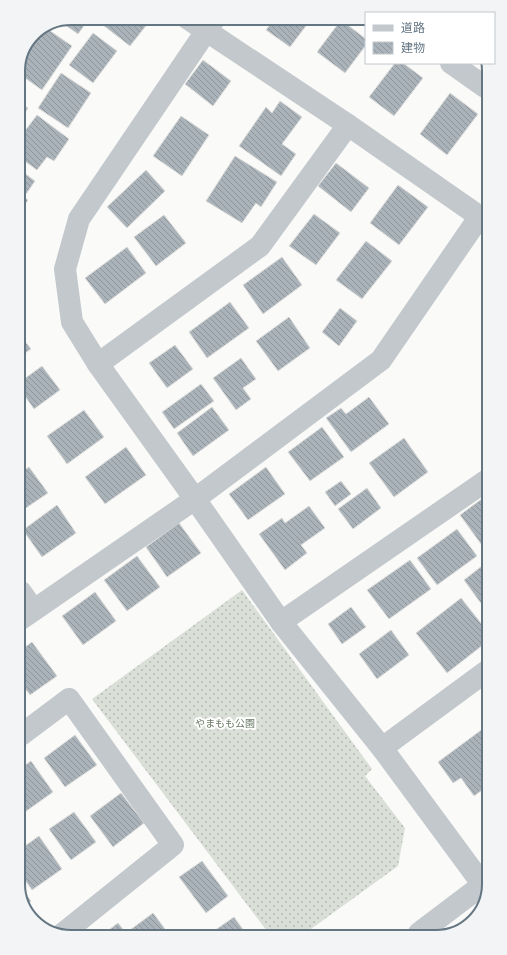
<svg xmlns="http://www.w3.org/2000/svg" width="507" height="955" viewBox="0 0 507 955" font-family="Inter,'Noto Sans JP',sans-serif">
	<style>
		.grass { fill: url(#grass-dots) }
		.building { fill: url(#building-back-hatch); stroke: #dcdcda }
		.lines { fill: none; stroke-linecap: round; stroke-linejoin: round }
		.minor { stroke: #c3c8cc; stroke-width: 22 }
		.labels { text-anchor: middle; dominant-baseline: central; stroke-width: 4; stroke-linejoin: round; paint-order: stroke }
		.park-label { font-size: 10px; fill: #687a64; stroke: #fff }
		.rim { fill: none; stroke: #657683; stroke-width: 2 }
	</style>
	<defs>
		<pattern id="grass-dots" width="8" height="8" patternUnits="userSpaceOnUse"><rect width="8" height="8" fill="#dadfd7"/><path d="M2 2h.1M6 6h.1" fill="none" stroke="#b4b9b4" stroke-width="1.8" stroke-linecap="round"/></pattern>
		<pattern id="building-back-hatch" width="6" height="6" patternUnits="userSpaceOnUse"><rect width="6" height="6" fill="#aab3b9"/><path d="M-1 5l2 2M0 0l6 6M5-1l2 2" fill="none" stroke="#8e969c"/></pattern>
	</defs>
	<rect width="100%" height="100%" fill="#fafaf8"/>
	<path class="grass" d="M242 590 372 769 365 776 405 828 398 866 304 934 270 935 92 699Z"/>
	<g class="building">
		<path d="M71 18H87L89 19 78 34 61 22Z"/>
		<path d="M103 18H152L130 46 99 22Z"/>
		<path d="M275 18H312L290 47 266 30Z"/>
		<path d="M341 20 366 39V45L345 73 317 52Z"/>
		<path d="M46 28 72 46 42 90 18 73V67L43 29Z"/>
		<path d="M93 33 117 51 93 83 69 65Z"/>
		<path d="M203 60 231 81 213 106 185 84Z"/>
		<path d="M395 63H403L423 78 394 116 369 97Z"/>
		<path d="M61 73 91 93 68 128 38 108Z"/>
		<path d="M450 93 478 114 447 155 420 134Z"/>
		<path d="M280 101 302 117 282 144 296 154 281 176 239 146 266 107 272 113Z"/>
		<path d="M18 102 28 108 18 124Z"/>
		<path d="M37 115 69 139 54 161 47 157 37 170 19 157 18 140Z"/>
		<path d="M181 116 209 135 182 176 153 156Z"/>
		<path d="M235 156 277 182 261 207 256 203 242 223 206 201Z"/>
		<path d="M336 163 369 188 351 212 318 186Z"/>
		<path d="M19 169 35 181 24 197 28 200 19 213Z"/>
		<path d="M146 170 165 191 127 228 107 207Z"/>
		<path d="M398 185 428 207 399 245 370 223Z"/>
		<path d="M314 214 340 233 316 265 289 246Z"/>
		<path d="M164 215 186 243 156 266 134 237Z"/>
		<path d="M366 241 392 261 362 299 336 280Z"/>
		<path d="M127 247 146 273 105 304 85 278Z"/>
		<path d="M282 257 302 285 263 314 243 285Z"/>
		<path d="M230 302 249 328 207 358 189 332Z"/>
		<path d="M340 308 357 321 339 346 322 332Z"/>
		<path d="M289 317 310 348 278 371 256 341Z"/>
		<path d="M19 334 31 349 19 357Z"/>
		<path d="M175 345 193 369 167 388 149 363Z"/>
		<path d="M241 358 256 379 243 388 251 399 236 410 213 378Z"/>
		<path d="M42 366 60 390 34 409 20 389V382Z"/>
		<path d="M201 384 214 401 174 429 162 412Z"/>
		<path d="M369 397 389 424 351 452 326 418 341 408 346 414Z"/>
		<path d="M212 407 229 430 193 456 177 433Z"/>
		<path d="M84 410 104 437 67 464 47 436Z"/>
		<path d="M322 427 344 457 310 481 288 452Z"/>
		<path d="M404 438 428 472 394 497 369 463Z"/>
		<path d="M126 447 146 475 105 504 85 477Z"/>
		<path d="M29 467 48 493 20 512V473Z"/>
		<path d="M266 467 285 494 248 520 229 494Z"/>
		<path d="M341 481 351 494 335 506 325 492Z"/>
		<path d="M367 488 381 508 353 529 338 509Z"/>
		<path d="M487 495V539L481 544 460 515Z"/>
		<path d="M57 505 76 533 42 557 23 530Z"/>
		<path d="M309 506 325 528 301 545 307 553 285 570 259 534 282 518 285 523Z"/>
		<path d="M179 523 201 553 167 577 146 547Z"/>
		<path d="M457 529 477 556 437 585 417 558Z"/>
		<path d="M137 556 160 587 127 611 104 580Z"/>
		<path d="M410 560 431 589 389 619 367 590Z"/>
		<path d="M487 562 488 613 464 580Z"/>
		<path d="M95 592 116 621 83 645 62 616Z"/>
		<path d="M461 598 488 632V641L447 673 416 633Z"/>
		<path d="M351 607 366 627 342 644 328 624Z"/>
		<path d="M391 630 409 655 377 679 359 654Z"/>
		<path d="M32 642 57 676 30 695 21 683V650Z"/>
		<path d="M488 725 489 785 474 796 461 778 453 783 438 762Z"/>
		<path d="M75 735 97 765 65 787 44 758Z"/>
		<path d="M31 761 53 792 25 812 22 808 21 768Z"/>
		<path d="M121 793 144 823 113 847 90 816Z"/>
		<path d="M74 812 96 842 71 860 49 829Z"/>
		<path d="M39 836 62 869 32 890 22 876V848Z"/>
		<path d="M202 861 228 896 206 913 179 877Z"/>
		<path d="M22 889 31 901 24 907 22 905Z"/>
		<path d="M153 913 168 933 164 936 103 937 102 935 118 923 126 933Z"/>
		<path d="M234 917 247 935H208Z"/>
	</g>
	<g class="lines">
		<g class="minor">
			<path d="M187 18 348 125 486 221"/>
			<path d="M215 18 79 219 65 269 72 322 98 364 195 499 281 622 382 748 483 885"/>
			<path d="M451 63 485 87"/>
			<path d="M98 364 260 246 348 125"/>
			<path d="M21 592 33 609"/>
			<path d="M21 619 195 499 381 360 480 216"/>
			<path d="M281 622 487 480"/>
			<path d="M21 735 69 699 173 845 61 935"/>
			<path d="M382 748 488 670"/>
			<path d="M419 933 489 880"/>
		</g>
	</g>
	<g class="labels">
		<g class="park-label">
			<text x="225" y="723">やまもも公園</text>
		</g>
	</g>
	<path d="M0 0H507V955H0ZM71 25H436A46 46 0 0 1 482 71V884A46 46 0 0 1 436 930H71A46 46 0 0 1 25 884V71A46 46 0 0 1 71 25Z" fill="#f3f4f5" fill-rule="evenodd"/>
	<path class="rim" d="M71 25H436A46 46 0 0 1 482 71V884A46 46 0 0 1 436 930H71A46 46 0 0 1 25 884V71A46 46 0 0 1 71 25Z"/>
	<rect x="365" y="12" width="130" height="52" fill="#ffffff" stroke="#c1c8cd"/>
	<rect x="373" y="25" width="20" height="6" fill="#c3c8cc" stroke="#c1c8cd"/>
	<text x="401" y="32" font-size="12" fill="#657683">道路</text>
	<rect x="373" y="42" width="20" height="12" fill="url(#building-back-hatch)" stroke="#c1c8cd"/>
	<text x="401" y="52" font-size="12" fill="#657683">建物</text>
</svg>
